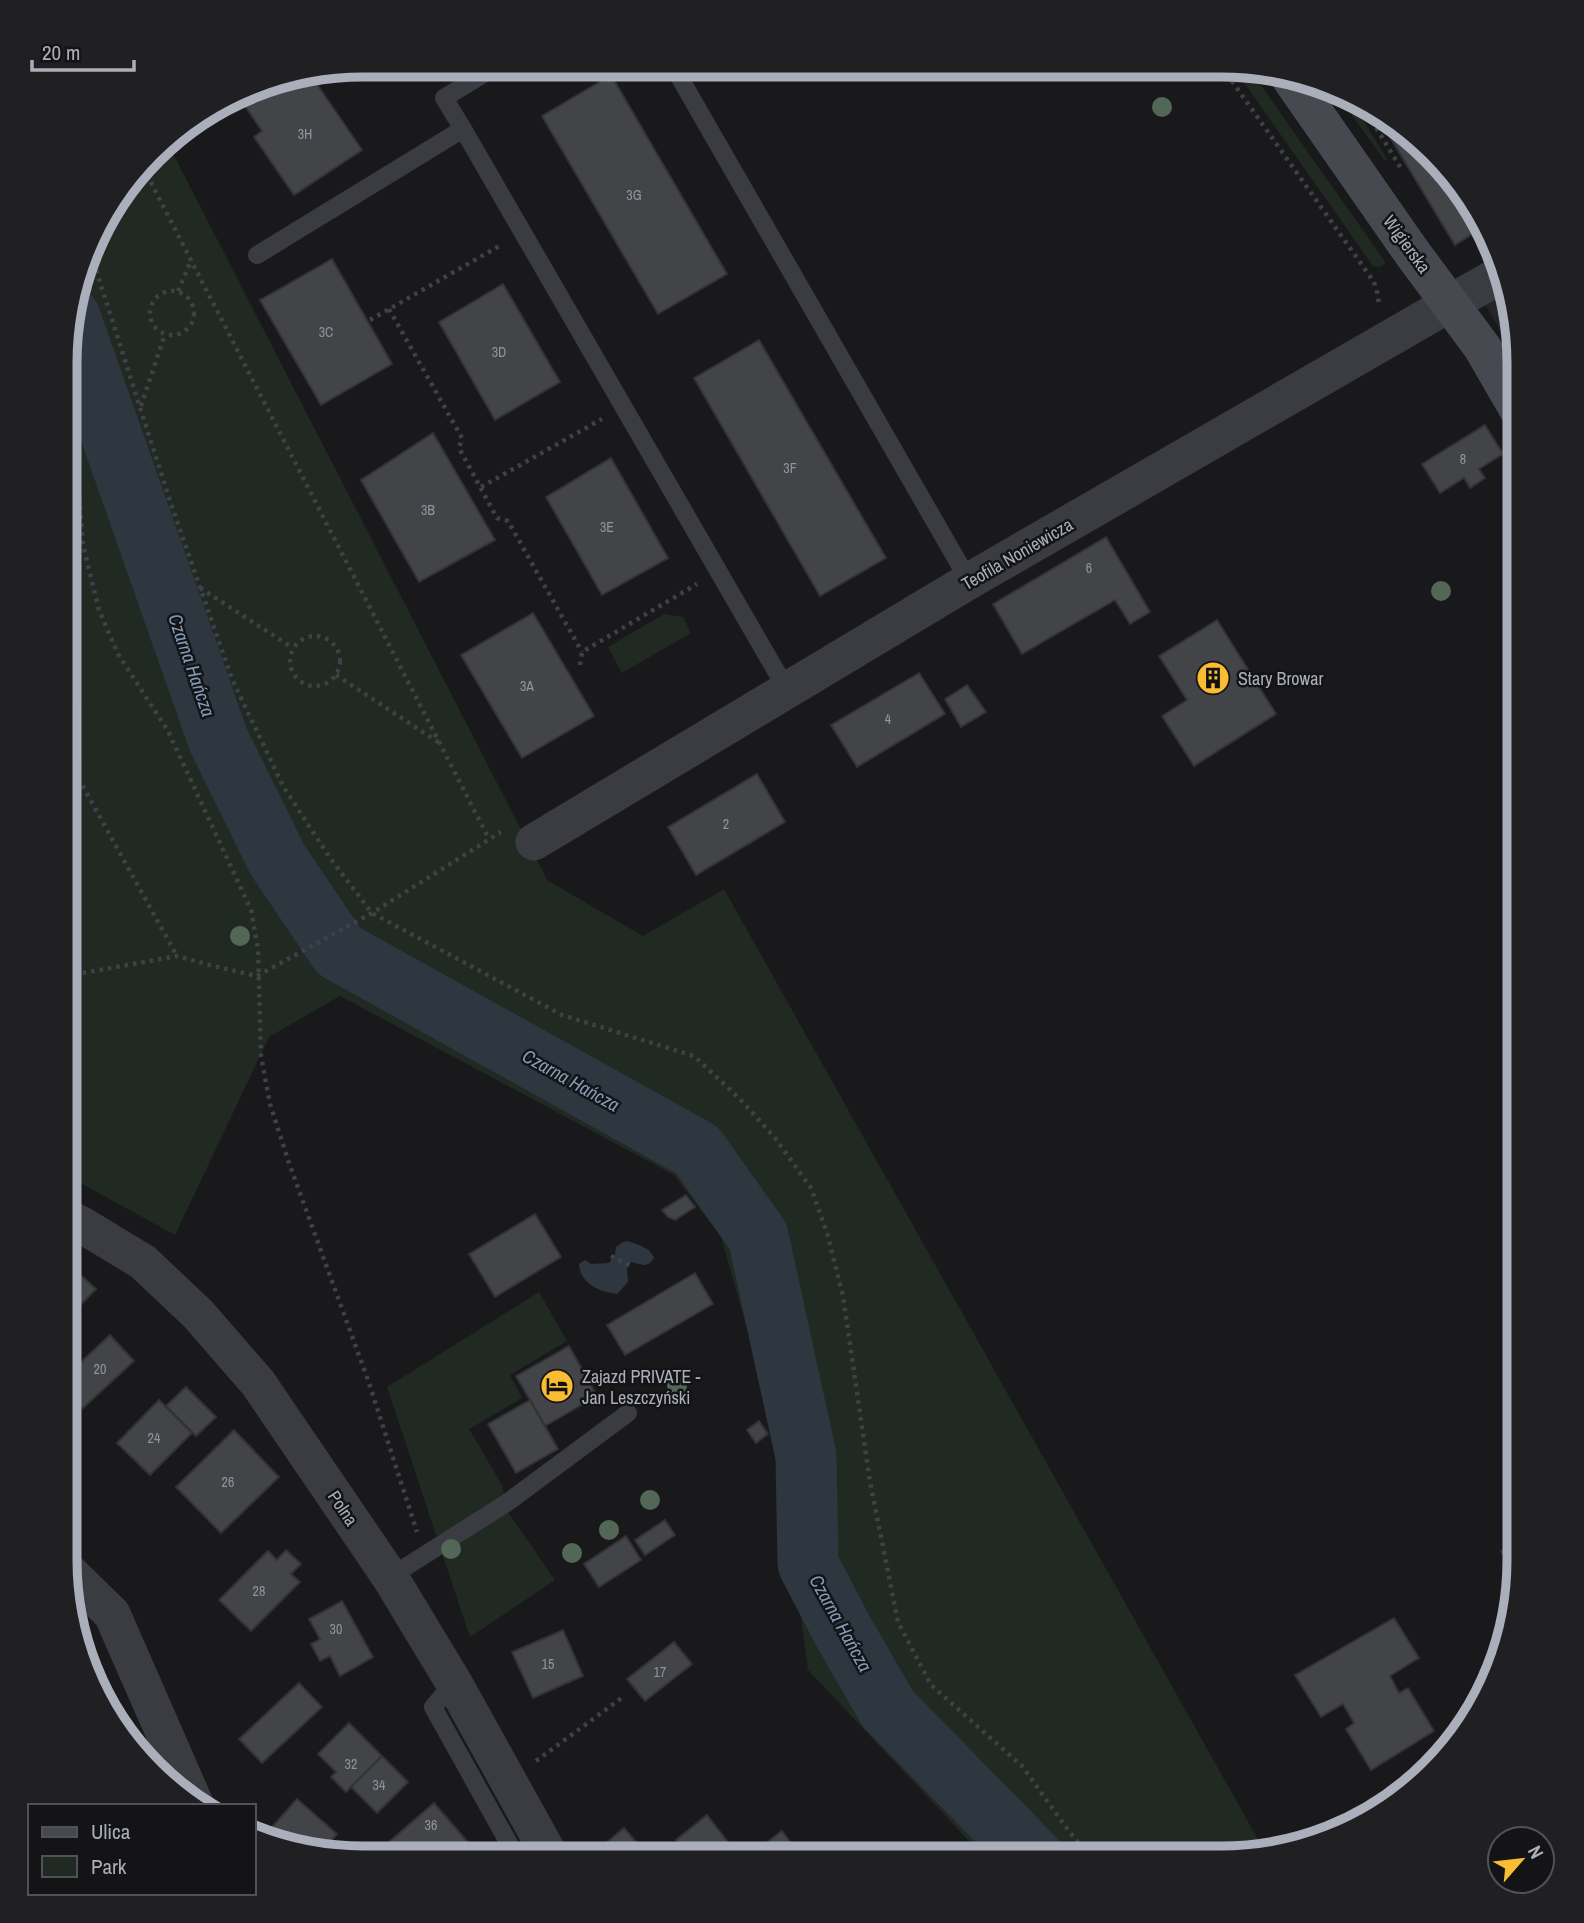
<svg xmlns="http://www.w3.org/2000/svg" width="1584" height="1923" viewBox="0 0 1584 1923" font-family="'Archivo Narrow',sans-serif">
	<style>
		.built { fill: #252528 }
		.green { fill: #202922 }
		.water { fill: #2e3740 }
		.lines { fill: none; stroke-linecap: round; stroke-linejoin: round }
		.river { stroke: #2e3740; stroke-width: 61 }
		.building { fill: #434448; stroke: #333337; stroke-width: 2 }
		.path { stroke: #3f4147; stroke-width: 4.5; stroke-dasharray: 3.5 5; stroke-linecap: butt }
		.service { stroke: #3b3c42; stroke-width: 18 }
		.minor { stroke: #3b3c42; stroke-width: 37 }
		.tertiary { stroke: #3b3c42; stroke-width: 38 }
		.secondary { stroke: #474950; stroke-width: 38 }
		.tree { fill: #526755 }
		.labels { text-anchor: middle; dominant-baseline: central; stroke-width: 5; stroke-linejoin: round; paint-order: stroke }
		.number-label { font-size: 14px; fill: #91949e }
		.street-label { font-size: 18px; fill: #abafbb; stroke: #141416 }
		.poi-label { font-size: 18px; fill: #abafbb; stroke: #141416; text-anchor: start }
		.water-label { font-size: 19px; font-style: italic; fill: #819cb7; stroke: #141416 }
		.rim { fill: none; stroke: #abafbb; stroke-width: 9 }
	</style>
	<rect width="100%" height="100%" fill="#19191b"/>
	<path class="built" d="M1510 290 1519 364 1485 304Z"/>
	<g class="green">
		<path d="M1233 67H1248L1386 263 1379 267 1373 266Z"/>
		<path d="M1339 97 1352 102 1387 159 1385 161Z"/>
		<path d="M166 140 547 880 643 936 724 889 1264 1850 1240 1858H985L808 1670 777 1435 721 1237 674 1175 340 996 269 1037 175 1235 66 1175 67 324 105 214Z"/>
		<path d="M664 614 683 617 691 633 622 673 608 647Z"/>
		<path d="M539 1292 567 1341 510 1375 522 1398 469 1429 502 1485 508 1512 555 1580 470 1637 387 1387Z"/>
	</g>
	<path class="water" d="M628 1241C638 1245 650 1247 654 1258 647 1269 642 1264 631 1262L627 1268 628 1282 617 1294C599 1292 580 1283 579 1264L585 1260 591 1264 609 1263 615 1255 616 1247 623 1242Z"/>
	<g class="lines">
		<path class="river" d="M70 317 218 739 277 859 339 951 697 1150 758 1236 806 1456 808 1564 843 1631 888 1709 1034 1858"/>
	</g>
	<g class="building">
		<path d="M310 74 362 150 294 195 254 137 262 131 239 97 267 81Z"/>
		<path d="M611 75 727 274 658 314 542 116Z"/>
		<path d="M1399 128 1479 214 1485 226 1455 245 1388 134Z"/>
		<path d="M332 259 392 364 321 405 260 300Z"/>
		<path d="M503 284 560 382 495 420 439 322Z"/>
		<path d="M759 340 886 558 820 596 694 378Z"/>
		<path d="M1485 425 1503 454 1479 469 1485 478 1470 488 1464 478 1440 493 1422 464Z"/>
		<path d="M433 433 495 540 419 582 361 480Z"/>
		<path d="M611 458 668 558 602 595 546 497Z"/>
		<path d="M1106 537 1150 612 1130 624 1115 600 1022 654 993 604Z"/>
		<path d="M533 613 594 716 522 758 461 655Z"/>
		<path d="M1217 620 1276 714 1194 766 1162 716 1187 700 1159 656Z"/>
		<path d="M919 673 945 714 857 767 831 725Z"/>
		<path d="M967 685 986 712 961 727 945 699Z"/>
		<path d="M757 774 785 822 696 875 668 827Z"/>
		<path d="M686 1195 695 1207 675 1220 668 1217 662 1210Z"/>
		<path d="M535 1214 561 1257 495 1297 469 1254Z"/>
		<path d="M73 1268 96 1289 65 1321V1275Z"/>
		<path d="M695 1273 713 1304 625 1355 607 1325Z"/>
		<path d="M110 1335 134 1361 83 1408 65 1389V1377Z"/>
		<path d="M569 1346 597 1396 545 1426 516 1376Z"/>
		<path d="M186 1387 216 1417 196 1436 166 1406Z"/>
		<path d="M159 1400 192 1433 150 1475 117 1443Z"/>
		<path d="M530 1400 558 1449 516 1473 488 1424Z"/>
		<path d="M759 1421 768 1434 756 1443 747 1430Z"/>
		<path d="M234 1430 279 1477 221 1533 176 1487Z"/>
		<path d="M65 1464 74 1473 65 1484Z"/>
		<path d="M665 1520 675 1535 645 1555 635 1540Z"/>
		<path d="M626 1536 641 1560 599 1587 584 1564Z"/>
		<path d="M1519 1541V1579L1501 1551Z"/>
		<path d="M286 1550 301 1564 291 1574 300 1582 251 1631 219 1600 268 1551 277 1560Z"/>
		<path d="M342 1601 373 1657 340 1676 330 1656 320 1661 311 1644 320 1639 309 1619Z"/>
		<path d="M1394 1618 1419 1658 1390 1676 1399 1693 1408 1688 1434 1731 1371 1770 1346 1729 1354 1723 1343 1704 1321 1717 1295 1675Z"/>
		<path d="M563 1630 583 1676 533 1698 512 1652Z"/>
		<path d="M674 1642 692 1664 645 1701 627 1679Z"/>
		<path d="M299 1683 322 1707 262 1763 239 1739Z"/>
		<path d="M349 1723 382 1756 346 1792 331 1777 336 1772 318 1754Z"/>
		<path d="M382 1756 408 1782 377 1813 351 1787Z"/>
		<path d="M297 1799 337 1834 320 1853 272 1843 264 1836Z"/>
		<path d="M434 1803 472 1847 459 1858H379L375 1854Z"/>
		<path d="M707 1815 728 1842 716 1851 720 1858H690L676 1840Z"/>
		<path d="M624 1828 650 1858H595L592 1855Z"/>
		<path d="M782 1831 802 1858H755L752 1854Z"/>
	</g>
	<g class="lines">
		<g class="path">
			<path d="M1222 67 1374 282 1378 295 1379 306"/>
			<path d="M1363 106 1402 170"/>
			<path d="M143 167 489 839"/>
			<path d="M91 254 169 498 232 679 283 786 330 858 372 913 562 1015 694 1056 740 1099 775 1138 811 1188 827 1233 843 1296 870 1482 898 1622 931 1685 1022 1766 1068 1830 1086 1852 1093 1858"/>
			<circle cx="172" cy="313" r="22"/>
			<path d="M178 291 191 261"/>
			<path d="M389 309 462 438 459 448 497 518 508 521 582 652"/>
			<path d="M370 320 501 245"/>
			<path d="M141 406 165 334"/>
			<path d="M1508 444 1519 463"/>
			<path d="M67 449 78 483 83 545 99 610 118 654 168 731 251 910 258 949 261 1056 270 1104 289 1163 368 1380 417 1532"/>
			<path d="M481 487 602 419"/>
			<path d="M200 588 293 648"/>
			<circle cx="315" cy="661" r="25"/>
			<path d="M580 665 582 652 697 584"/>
			<path d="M336 675 438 742"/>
			<path d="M66 756 177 956"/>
			<path d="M66 976 177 956 213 966 257 976 372 913 501 832"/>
			<path d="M611 1256 633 1267"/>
			<path d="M536 1761 623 1697"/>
		</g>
		<g class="service">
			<path d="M673 66 969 581"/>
			<path d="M463 129 787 690"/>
			<path d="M257 255 463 129 444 98 498 65"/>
			<path d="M390 1577 508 1502 628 1413"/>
			<path d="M454 1683 433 1707 517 1858"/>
		</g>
		<g class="minor">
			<path d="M534 842 969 581 1451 303"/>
			<path d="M65 1217 82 1225 143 1262 198 1314 258 1383 390 1577 454 1683 551 1858"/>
			<path d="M66 1569 112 1614 196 1806"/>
		</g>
		<path class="tertiary" d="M1451 303 1504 273"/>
		<path class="secondary" d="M1291 79 1413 254 1482 347 1519 411"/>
	</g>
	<g class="tree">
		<circle cx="1162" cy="107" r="10"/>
		<circle cx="1441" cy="591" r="10"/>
		<circle cx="240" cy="936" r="10"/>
		<circle cx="677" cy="1386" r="10"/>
		<circle cx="650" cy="1500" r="10"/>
		<circle cx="609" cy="1530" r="10"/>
		<circle cx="451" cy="1549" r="10"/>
		<circle cx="572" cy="1553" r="10"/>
	</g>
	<defs>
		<symbol id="building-disc" viewBox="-11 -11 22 22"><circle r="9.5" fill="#f9bc32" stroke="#141416"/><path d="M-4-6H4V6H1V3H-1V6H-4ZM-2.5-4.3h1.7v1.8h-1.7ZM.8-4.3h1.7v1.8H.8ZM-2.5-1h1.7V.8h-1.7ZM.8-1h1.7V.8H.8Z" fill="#111"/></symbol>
		<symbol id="hotel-disc" viewBox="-11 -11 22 22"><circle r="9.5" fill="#f9bc32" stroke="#141416"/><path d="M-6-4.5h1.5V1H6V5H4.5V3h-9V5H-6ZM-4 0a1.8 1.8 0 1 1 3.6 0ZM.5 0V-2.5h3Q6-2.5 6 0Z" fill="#111"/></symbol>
	</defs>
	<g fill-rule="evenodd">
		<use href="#building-disc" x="1194" y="659" width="38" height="38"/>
		<use href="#hotel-disc" x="538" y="1367" width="38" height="38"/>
	</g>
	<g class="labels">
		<g class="number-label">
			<text x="305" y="134">3H</text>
			<text x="634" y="195">3G</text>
			<text x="326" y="332">3C</text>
			<text x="499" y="352">3D</text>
			<text x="1463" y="459">8</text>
			<text x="790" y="468">3F</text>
			<text x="428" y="510">3B</text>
			<text x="607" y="527">3E</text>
			<text x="1089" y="568">6</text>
			<text x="527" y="686">3A</text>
			<text x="888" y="719">4</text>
			<text x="726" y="824">2</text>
			<text x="100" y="1369">20</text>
			<text x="154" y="1438">24</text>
			<text x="228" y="1482">26</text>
			<text x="259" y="1591">28</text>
			<text x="336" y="1629">30</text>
			<text x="548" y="1664">15</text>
			<text x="660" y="1672">17</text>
			<text x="351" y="1764">32</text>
			<text x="379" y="1785">34</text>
			<text x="431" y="1825">36</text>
		</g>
		<g class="street-label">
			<text transform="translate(1407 244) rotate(54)">Wigierska</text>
			<text transform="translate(1017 554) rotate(-30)">Teofila Noniewicza</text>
			<text transform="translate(343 1508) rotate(56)">Polna</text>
		</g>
		<g class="poi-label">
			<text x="1238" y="678">Stary Browar</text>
			<text x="582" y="1376">Zajazd PRIVATE -<tspan x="582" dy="21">Jan Leszczyński</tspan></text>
		</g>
		<g class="water-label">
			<text transform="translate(192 665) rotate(71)">Czarna Hańcza</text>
			<text transform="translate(571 1080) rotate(29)">Czarna Hańcza</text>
			<text transform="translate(841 1623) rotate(61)">Czarna Hańcza</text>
		</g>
	</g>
	<path d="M0 0H1584V1923H0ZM363 77H1221A286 286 0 0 1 1507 363V1560A286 286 0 0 1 1221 1846H363A286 286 0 0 1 77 1560V363A286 286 0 0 1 363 77Z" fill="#202023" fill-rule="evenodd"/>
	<path class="rim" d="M363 77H1221A286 286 0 0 1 1507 363V1560A286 286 0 0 1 1221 1846H363A286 286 0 0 1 77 1560V363A286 286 0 0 1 363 77Z"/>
	<rect x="28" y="1804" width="228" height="91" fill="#141416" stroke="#505258" stroke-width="2"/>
	<rect x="42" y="1827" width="35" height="10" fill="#474950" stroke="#505258" stroke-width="2"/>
	<text x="91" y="1839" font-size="21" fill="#abafbb">Ulica</text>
	<rect x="42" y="1856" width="35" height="21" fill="#202922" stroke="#505258" stroke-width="2"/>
	<text x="91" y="1874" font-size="21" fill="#abafbb">Park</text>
	<g transform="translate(1521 1860) rotate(62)"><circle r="33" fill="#141416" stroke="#505258" stroke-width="2"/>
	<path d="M0-5L12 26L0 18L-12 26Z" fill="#f9bc32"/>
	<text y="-10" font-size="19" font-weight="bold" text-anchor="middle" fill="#abafbb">N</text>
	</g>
	<path d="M32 60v10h102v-10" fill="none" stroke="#abafbb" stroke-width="3.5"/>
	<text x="42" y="60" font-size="21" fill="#abafbb" stroke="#141416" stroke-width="5" paint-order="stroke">20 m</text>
</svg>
